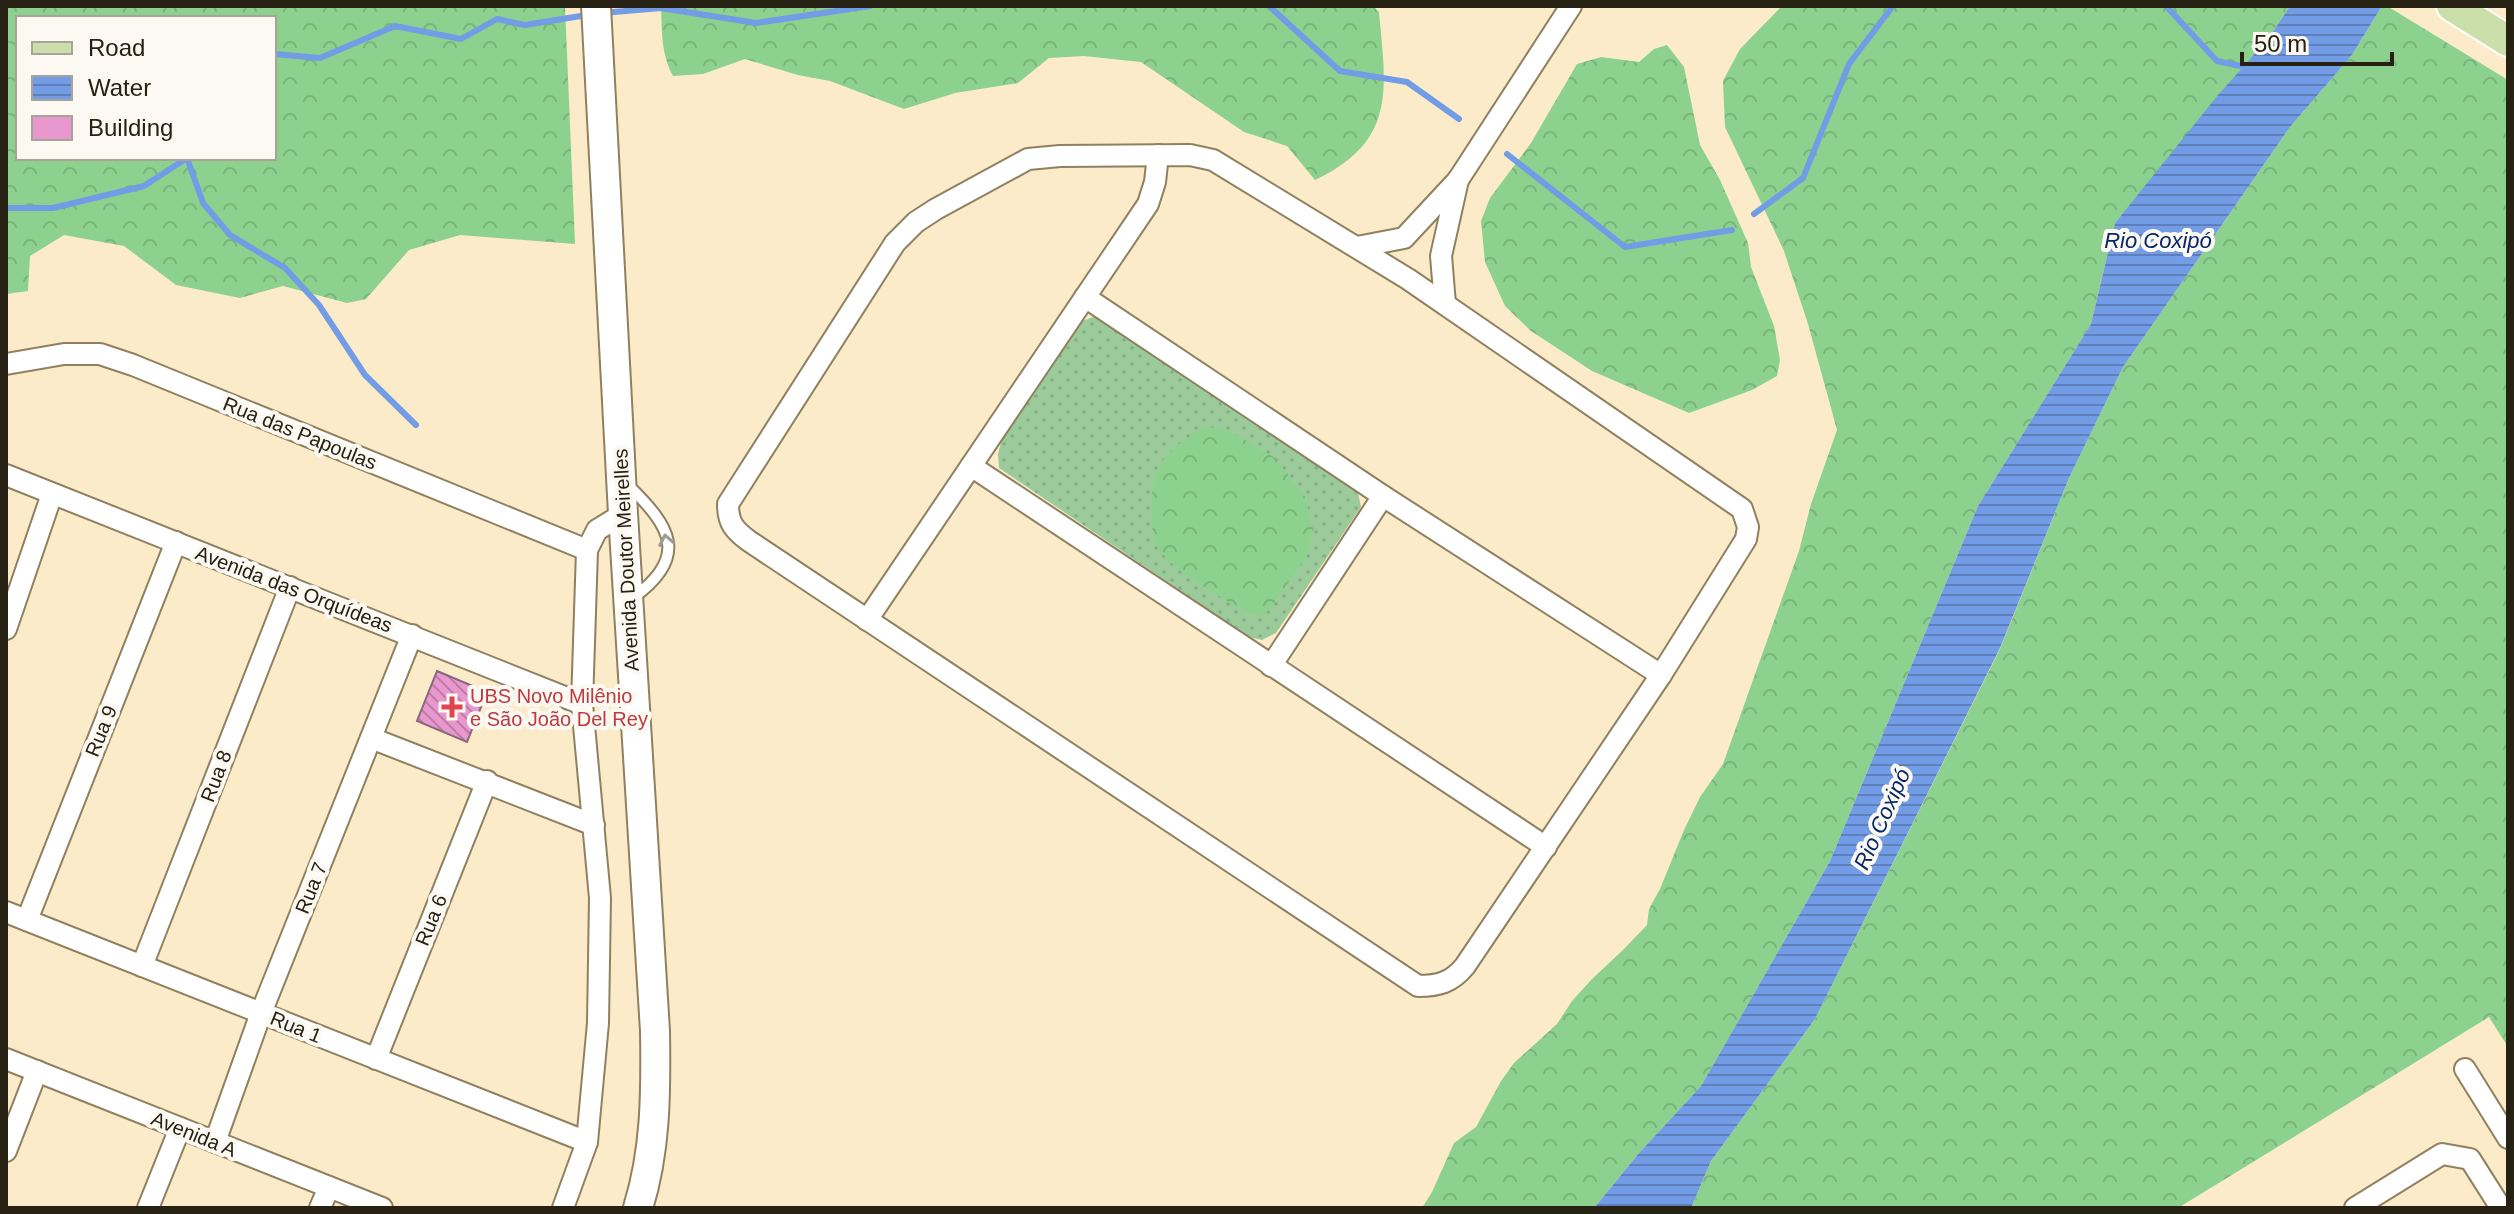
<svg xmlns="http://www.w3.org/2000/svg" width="2514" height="1214" viewBox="0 0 2514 1214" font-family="Helvetica,sans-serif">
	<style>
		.grass { fill: url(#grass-dots) }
		.forest { fill: url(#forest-crowns); fill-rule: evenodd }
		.water { fill: url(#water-rules) }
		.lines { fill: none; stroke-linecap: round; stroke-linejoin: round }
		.stream { stroke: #729ce5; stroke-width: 6 }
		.building { fill: url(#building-back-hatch); stroke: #88687d; stroke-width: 2 }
		.lane-casing { stroke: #8f8160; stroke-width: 14 }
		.street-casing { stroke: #8f8160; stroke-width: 24 }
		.secondary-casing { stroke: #8f8160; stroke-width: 32 }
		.primary-casing { stroke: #fff; stroke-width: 34 }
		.lane { stroke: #fff; stroke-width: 10 }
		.street { stroke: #fff; stroke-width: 20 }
		.secondary { stroke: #fff; stroke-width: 28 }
		.primary { stroke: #cbdfaa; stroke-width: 30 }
		.oneway { stroke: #9e9b95 }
		.health-dot { fill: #e0444e; stroke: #fcf9f2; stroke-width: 3 }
		.labels { text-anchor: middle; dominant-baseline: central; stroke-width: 8; stroke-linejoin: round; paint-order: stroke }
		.street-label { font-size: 20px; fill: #272114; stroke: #fcf9f2 }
		.health-label { font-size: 20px; fill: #be3a42; stroke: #fcf9f2; text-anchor: start }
		.water-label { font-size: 22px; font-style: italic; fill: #062868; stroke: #fcf9f2 }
	</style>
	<defs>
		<pattern id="grass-dots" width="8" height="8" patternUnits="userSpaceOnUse" patternTransform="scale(2)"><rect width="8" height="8" fill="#9bcb9b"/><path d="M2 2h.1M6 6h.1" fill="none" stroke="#86ae85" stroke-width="1.8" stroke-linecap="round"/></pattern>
		<pattern id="forest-crowns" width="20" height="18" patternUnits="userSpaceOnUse" patternTransform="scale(2)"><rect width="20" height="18" fill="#8cd28e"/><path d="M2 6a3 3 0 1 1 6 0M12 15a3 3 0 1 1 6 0" fill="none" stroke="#79b47a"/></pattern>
		<pattern id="water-rules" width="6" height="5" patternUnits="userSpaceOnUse" patternTransform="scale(2)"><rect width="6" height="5" fill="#729ce5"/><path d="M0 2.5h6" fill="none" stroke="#5e7fb8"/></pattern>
		<pattern id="building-back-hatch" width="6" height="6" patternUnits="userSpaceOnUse" patternTransform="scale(2)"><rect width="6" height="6" fill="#e998cf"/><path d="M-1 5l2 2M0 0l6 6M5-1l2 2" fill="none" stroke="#bd7ca7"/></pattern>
	</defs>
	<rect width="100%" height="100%" fill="#fbebc8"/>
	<path class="grass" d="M1096 316 1357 488 1361 507 1276 633 1262 640 1249 637 999 468 998 454 1002 439 1082 321Z"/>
	<g class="forest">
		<path d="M6 6H565L575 244 460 235 409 250 366 299 347 303 283 286 240 298 176 285 124 246 64 235 30 256 28 291 6 294ZM274 18V158H18V18Z"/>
		<path d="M661 6H1373L1379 12C1386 90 1397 141 1315 180L1287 146 1244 132 1141 62 1084 56 1049 58 1018 83 955 93 904 109 830 81 798 75 745 59 703 74 673 76C661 54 662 31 661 6Z"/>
		<path d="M1782 6H2290L2268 39 2115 223 2091 324 1978 506 1830 861 1701 1086 1639 1153 1594 1208H1422L1432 1192 1454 1143 1476 1127 1501 1081 1514 1063 1557 1024 1572 1001 1592 979 1623 950 1647 925 1649 909 1660 889 1684 830 1700 797 1723 764 1799 551 1811 504 1837 430 1808 324 1784 251 1725 127 1723 81 1740 49Z"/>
		<path d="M2382 6H2387L2508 80V1047L2489 1017 2178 1208H1691L1711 1161 1815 1019 2000 649 2069 478 2123 367 2290 127 2352 55Z"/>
		<path d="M1667 45 1684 67 1700 145 1720 180 1748 243 1751 267 1774 326 1780 360 1777 376 1752 390 1689 413 1592 371 1531 331 1505 306 1485 262 1481 221 1490 198 1531 143 1577 64 1601 57 1639 62 1654 49Z"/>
		<path d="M1206 426 1232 432 1275 458 1305 497 1314 530 1306 557 1270 609 1259 617C1231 604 1168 570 1155 543 1151 535 1153 521 1152 512 1149 463 1168 450 1206 426Z"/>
	</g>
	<path class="water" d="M2290 6H2382L2352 55 2290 127 2123 367 2069 478 2000 648 1815 1019 1711 1161 1691 1208H1594L1639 1153 1701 1086 1830 861 1978 506 2091 324 2115 223 2218 95 2268 39Z"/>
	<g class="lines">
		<g class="stream">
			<path d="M1269 6 1340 71 1407 82 1459 119"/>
			<path d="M2166 6 2217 61 2250 68"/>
			<path d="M602 13 661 8 756 23 870 6"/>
			<path d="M274 54 320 58 395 26 461 39 497 19 525 25 587 15"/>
			<path d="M1507 154 1625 247 1732 230"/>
			<path d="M187 158 203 203 230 235 285 268 319 305 365 375 416 425"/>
			<path d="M6 208H53L144 186 187 158"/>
			<path d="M1754 214 1803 178 1849 64 1893 6"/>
		</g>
	</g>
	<path class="building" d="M437 671 487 692 467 742 417 721Z"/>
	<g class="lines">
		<defs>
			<path id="lane" d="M628 485C670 526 690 556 634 597"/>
			<g id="street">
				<path d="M1190 155 1213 160 1408 279 1742 509 1748 527 1746 539 1661 675 1465 966C1452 982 1439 986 1418 986L749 541C734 530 728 523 728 504L895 243 916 222 936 209 1028 159 1060 156Z"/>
				<path d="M1458 180 1571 6"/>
				<path d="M1357 247 1404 238 1458 180 1441 256 1445 304"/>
				<path d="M1085 297 1383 496 1661 675"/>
				<path d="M6 364 64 354H100L133 365 587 550"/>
				<path d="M971 466 1546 847"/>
				<path d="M6 475 582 704"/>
				<path d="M867 620 1148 204 1155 182 1158 155"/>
				<path d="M6 629 52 494"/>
				<path d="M1271 666 1383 496"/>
				<path d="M371 738 594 825"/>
				<path d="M6 912 587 1142"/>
				<path d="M27 920 176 542"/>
				<path d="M142 966 290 587"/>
				<path d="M6 1059 382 1208"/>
				<path d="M376 1059 487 781"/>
				<path d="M2465 1069 2508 1138"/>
				<path d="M215 1142 261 1013 412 635"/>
				<path d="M6 1151 37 1071"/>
				<path d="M148 1208 180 1128"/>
				<path d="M320 1208 329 1187"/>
				<path d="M563 1208 587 1142 598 1023 600 898 582 704 587 550 597 530 623 514"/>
				<path d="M2355 1208 2442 1154 2470 1159 2501 1208"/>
			</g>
			<path id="secondary" d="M596 6 623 514 655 1031C656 1092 656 1150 638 1208"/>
			<path id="primary" d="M2452 6 2508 41"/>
		</defs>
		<use href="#lane" class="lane-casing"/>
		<use href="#street" class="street-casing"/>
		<use href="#secondary" class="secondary-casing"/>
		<use href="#primary" class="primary-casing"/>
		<use href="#lane" class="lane"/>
		<use href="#street" class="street"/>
		<use href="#secondary" class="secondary"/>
		<use href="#primary" class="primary"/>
	</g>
	<defs><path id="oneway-chevron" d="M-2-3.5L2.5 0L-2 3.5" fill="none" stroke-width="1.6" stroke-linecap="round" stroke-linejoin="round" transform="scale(2)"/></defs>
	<use class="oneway" href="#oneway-chevron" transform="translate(666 540) rotate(-101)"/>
	<path class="health-dot" d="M448 695h8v8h8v8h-8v8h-8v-8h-8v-8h8z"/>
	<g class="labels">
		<g class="street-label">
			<text transform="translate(300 433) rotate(22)">Rua das Papoulas</text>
			<text transform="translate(626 560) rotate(-93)">Avenida Doutor Meirelles</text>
			<text transform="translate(294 589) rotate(21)">Avenida das Orquídeas</text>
			<text transform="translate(101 731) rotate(-68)">Rua 9</text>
			<text transform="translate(216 776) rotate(-69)">Rua 8</text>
			<text transform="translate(311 888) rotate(-68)">Rua 7</text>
			<text transform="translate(431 920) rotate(-68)">Rua 6</text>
			<text transform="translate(296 1027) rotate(22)">Rua 1</text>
			<text transform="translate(194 1134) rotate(22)">Avenida A</text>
		</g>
		<g class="health-label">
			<text x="470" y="696">UBS Novo Milênio<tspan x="470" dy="23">e São João Del Rey</tspan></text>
		</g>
		<g class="water-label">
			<text x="2158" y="240">Rio Coxipó</text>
			<text transform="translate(1882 819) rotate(-66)">Rio Coxipó</text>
		</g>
	</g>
	<rect width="2514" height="1214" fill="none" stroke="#272114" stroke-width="16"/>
	<rect x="16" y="16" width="260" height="144" fill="#fcf9f2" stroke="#a7a399" stroke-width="2"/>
	<rect x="32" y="42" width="40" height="12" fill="#cbdfaa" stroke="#a7a399" stroke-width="2"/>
	<text x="88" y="56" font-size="24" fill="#272114">Road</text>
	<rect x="32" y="76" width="40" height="24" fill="url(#water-rules)" stroke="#a7a399" stroke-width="2"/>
	<text x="88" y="96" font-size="24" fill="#272114">Water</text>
	<rect x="32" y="116" width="40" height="24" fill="#e998cf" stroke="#a7a399" stroke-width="2"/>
	<text x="88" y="136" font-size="24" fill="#272114">Building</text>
	<path d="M2242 52v12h150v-12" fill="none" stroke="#272114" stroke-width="4"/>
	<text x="2254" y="52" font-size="24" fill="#272114" stroke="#fcf9f2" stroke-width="6" paint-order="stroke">50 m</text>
</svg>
